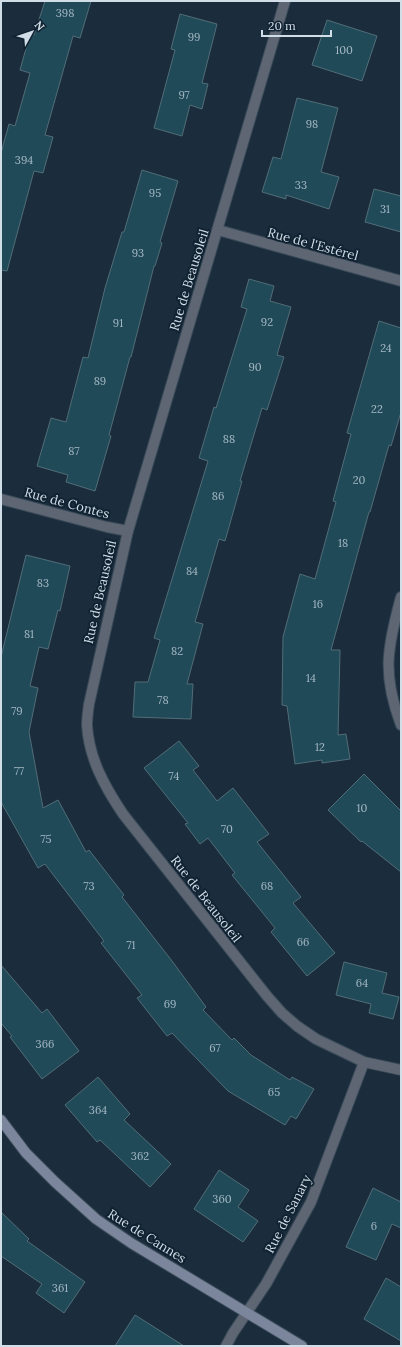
<svg xmlns="http://www.w3.org/2000/svg" width="402" height="1347" viewBox="0 0 402 1347" font-family="Lora,serif">
	<style>
		.building { fill: #214a59; stroke: #516d78 }
		.lines { fill: none; stroke-linecap: round; stroke-linejoin: round }
		.street-casing { stroke: #384957; stroke-width: 12 }
		.secondary-casing { stroke: #384957; stroke-width: 12 }
		.street { stroke: #5e6573; stroke-width: 10 }
		.secondary { stroke: #7b859b; stroke-width: 10 }
		.labels { text-anchor: middle; dominant-baseline: central; stroke-width: 4; stroke-linejoin: round; paint-order: stroke }
		.number-label { font-size: 11px; fill: #a5b8c4 }
		.street-label { font-size: 13px; fill: #d1dde7; stroke: #112332 }
	</style>
	<rect width="100%" height="100%" fill="#1b2d3c"/>
	<g class="building">
		<path d="M45 1H91L80 38 73 36 45 135 53 137 43 173 34 171 7 271 1 270V153L9 124 15 126 30 73 20 70 30 34 34 35Z"/>
		<path d="M180 14 217 24 202 83 208 84 202 109 190 105 182 136 154 128 175 50 171 49Z"/>
		<path d="M327 20 377 36 362 81 312 65Z"/>
		<path d="M297 98 338 108 321 172 339 177 329 209 286 195V199L262 192 273 157 281 159Z"/>
		<path d="M142 170 178 181 160 242 162 243 155 266H154L131 357H130L109 435 111 436 95 491 66 482 68 475 37 466 51 418 66 422 83 357 88 358 105 288 122 232H124Z"/>
		<path d="M374 189 401 196V232L365 222Z"/>
		<path d="M249 279 274 286 270 301 291 307 277 355 284 357 267 410 262 408 240 481H242L225 541 219 539 195 622 203 624 187 684H193L191 719 133 717 135 682H148L160 640 154 638 208 461 199 458 214 407 216 408 247 309 241 307Z"/>
		<path d="M379 321 401 328V412L391 446 389 445 370 512H369L331 650H340L338 735 346 734 350 759 322 763V760L295 764 287 706 282 705 283 637 300 574 315 579 336 502 333 501 351 434 347 433Z"/>
		<path d="M26 555 70 566 60 611 58 610 48 649 39 647 30 686 38 688 29 732 43 808 58 800 86 852 89 850 124 895 122 897 172 961 206 1007 203 1010 232 1040 234 1038 251 1055 290 1080 292 1077 314 1089 296 1119 291 1116 285 1125 228 1091 172 1033 167 1036 137 998 142 995 101 943 104 941 45 864 38 868 1 802V657Z"/>
		<path d="M179 741 199 766 193 770 217 801 233 788 269 834 257 842 301 897 293 903 335 953 307 976 271 932 275 928 232 875 235 873 208 838 200 844 185 824 188 823 144 768Z"/>
		<path d="M364 774 401 811V872L362 841 361 842 328 810Z"/>
		<path d="M344 962 387 973 382 993 399 997 393 1019 369 1013 371 1004 336 995Z"/>
		<path d="M1 965 42 1013 47 1009 79 1051 42 1079 10 1037 12 1036 1 1023Z"/>
		<path d="M98 1077 130 1114 124 1120 171 1164 150 1187 100 1140 97 1142 65 1105Z"/>
		<path d="M219 1170 249 1190 238 1207 258 1221 243 1242 194 1209Z"/>
		<path d="M373 1188 401 1202V1228L392 1224 376 1260 346 1247Z"/>
		<path d="M1 1212 29 1239 27 1241 85 1282 64 1313 36 1293 42 1284 1 1256Z"/>
		<path d="M386 1278 401 1287V1341L364 1319Z"/>
		<path d="M135 1315 184 1346H115Z"/>
	</g>
	<g class="lines">
		<defs>
			<g id="street">
				<path d="M285 1 128 531 89 704C88 711 87 718 87 725 89 759 105 787 123 814L267 996 282 1013 297 1026 316 1039 364 1062 401 1070"/>
				<path d="M218 230 401 281"/>
				<path d="M1 499 107 527 128 531"/>
				<path d="M401 597C387 648 382 675 401 725"/>
				<path d="M226 1346 233 1333 266 1284 311 1202 364 1062"/>
			</g>
			<path id="secondary" d="M1 1120 26 1153 55 1182 96 1219 131 1243 302 1346"/>
		</defs>
		<use href="#street" class="street-casing"/>
		<use href="#secondary" class="secondary-casing"/>
		<use href="#street" class="street"/>
		<use href="#secondary" class="secondary"/>
	</g>
	<g class="labels">
		<g class="number-label">
			<text x="65" y="13">398</text>
			<text x="194" y="37">99</text>
			<text x="344" y="50">100</text>
			<text x="184" y="95">97</text>
			<text x="312" y="124">98</text>
			<text x="24" y="160">394</text>
			<text x="301" y="185">33</text>
			<text x="155" y="193">95</text>
			<text x="385" y="209">31</text>
			<text x="138" y="253">93</text>
			<text x="267" y="322">92</text>
			<text x="118" y="323">91</text>
			<text x="386" y="348">24</text>
			<text x="255" y="367">90</text>
			<text x="100" y="381">89</text>
			<text x="377" y="409">22</text>
			<text x="229" y="439">88</text>
			<text x="74" y="451">87</text>
			<text x="359" y="480">20</text>
			<text x="218" y="496">86</text>
			<text x="343" y="543">18</text>
			<text x="192" y="571">84</text>
			<text x="43" y="583">83</text>
			<text x="318" y="604">16</text>
			<text x="29" y="634">81</text>
			<text x="177" y="651">82</text>
			<text x="311" y="678">14</text>
			<text x="163" y="700">78</text>
			<text x="17" y="711">79</text>
			<text x="320" y="747">12</text>
			<text x="19" y="771">77</text>
			<text x="174" y="776">74</text>
			<text x="362" y="808">10</text>
			<text x="227" y="829">70</text>
			<text x="46" y="839">75</text>
			<text x="89" y="886">73</text>
			<text x="267" y="886">68</text>
			<text x="303" y="942">66</text>
			<text x="131" y="945">71</text>
			<text x="362" y="983">64</text>
			<text x="170" y="1004">69</text>
			<text x="45" y="1044">366</text>
			<text x="215" y="1048">67</text>
			<text x="274" y="1092">65</text>
			<text x="98" y="1110">364</text>
			<text x="140" y="1156">362</text>
			<text x="222" y="1199">360</text>
			<text x="374" y="1226">6</text>
			<text x="60" y="1288">361</text>
		</g>
		<g class="street-label">
			<text transform="translate(313 244) rotate(15)">Rue de l'Estérel</text>
			<text transform="translate(189 280) rotate(-73)">Rue de Beausoleil</text>
			<text transform="translate(67 503) rotate(15)">Rue de Contes</text>
			<text transform="translate(100 592) rotate(-77)">Rue de Beausoleil</text>
			<text transform="translate(206 899) rotate(52)">Rue de Beausoleil</text>
			<text transform="translate(288 1214) rotate(-63)">Rue de Sanary</text>
			<text transform="translate(147 1236) rotate(32)">Rue de Cannes</text>
		</g>
	</g>
	<rect width="402" height="1347" fill="none" stroke="#d1dde7" stroke-width="4"/>
	<g transform="translate(32 32) rotate(50)" stroke="#112332" stroke-width="3" paint-order="stroke">
	<path d="M0-3L7 15L0 10L-7 15Z" fill="#d1dde7"/>
	<text y="-6" font-size="11" font-weight="bold" text-anchor="middle" fill="#d1dde7">N</text>
	</g>
	<path d="M262 30v6h69v-6" fill="none" stroke="#d1dde7" stroke-width="2"/>
	<text x="268" y="30" font-size="12" fill="#d1dde7" stroke="#112332" stroke-width="3" paint-order="stroke">20 m</text>
</svg>
